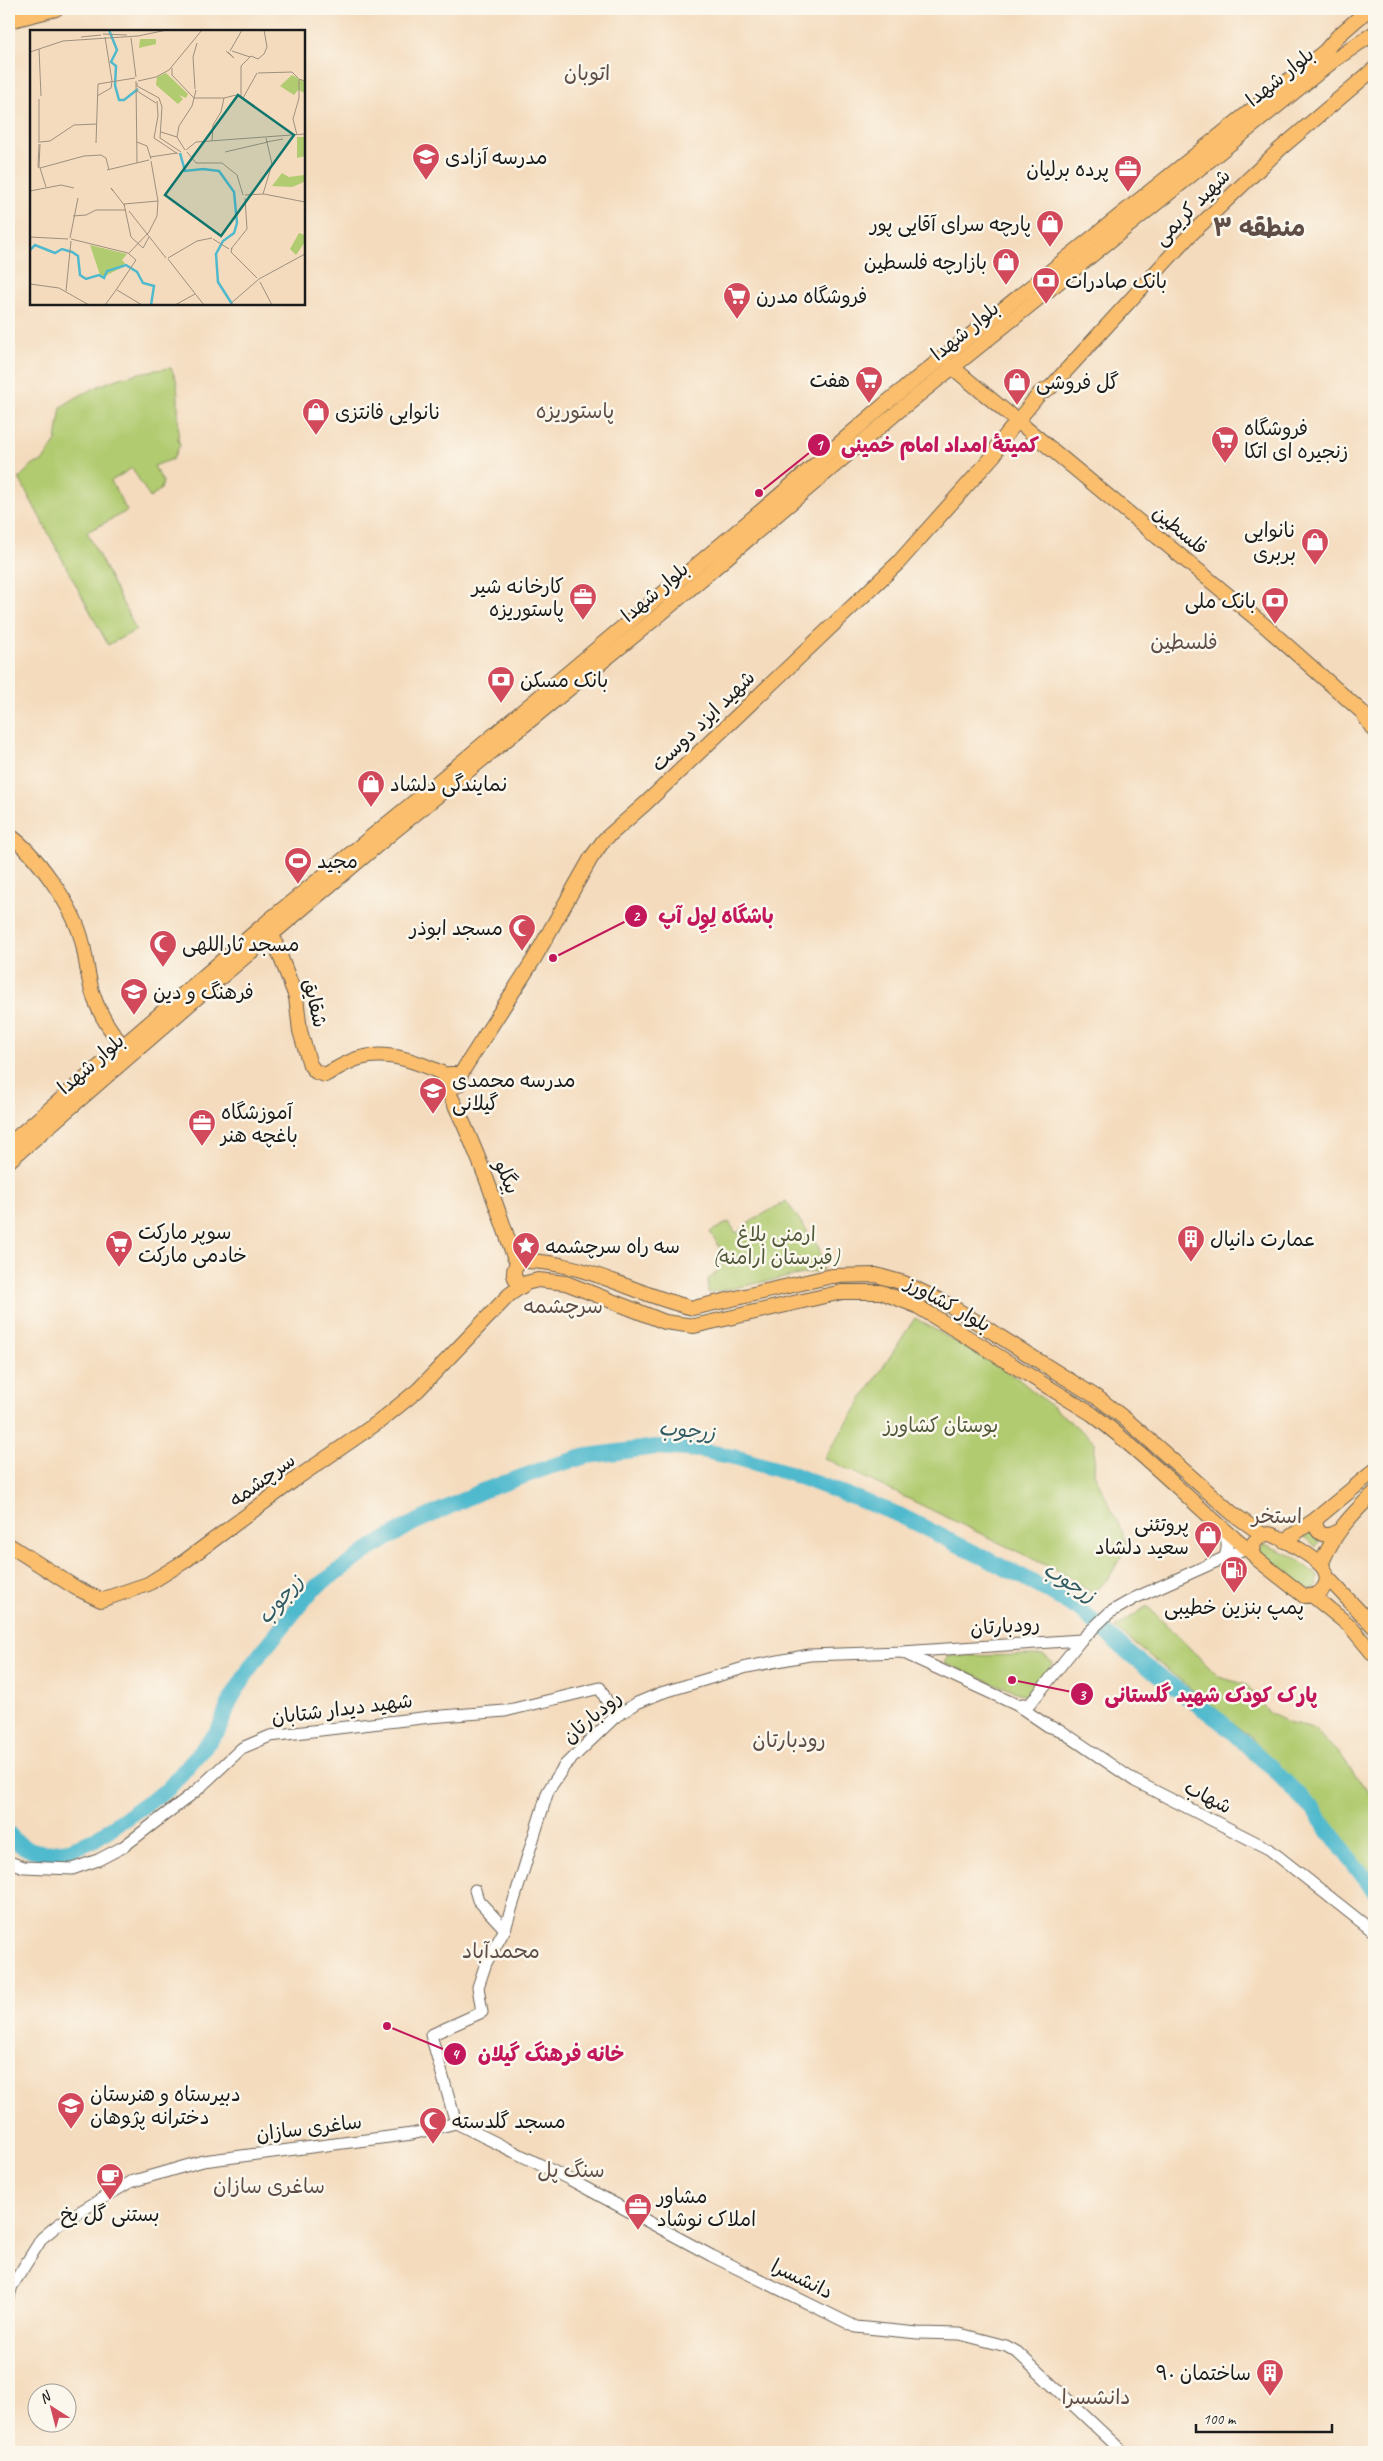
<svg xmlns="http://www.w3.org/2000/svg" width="1383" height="2461" viewBox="0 0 1383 2461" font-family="Caveat,'Playpen Sans Arabic',sans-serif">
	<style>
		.green { fill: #b1cb70; stroke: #667446 }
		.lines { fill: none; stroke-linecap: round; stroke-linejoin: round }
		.river { stroke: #50b9cd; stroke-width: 16 }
		.minor-casing { stroke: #685f54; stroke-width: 13 }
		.major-casing { stroke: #685f54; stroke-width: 16 }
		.minor { stroke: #fff; stroke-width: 11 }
		.major { stroke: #fabe6d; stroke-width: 14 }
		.labels { text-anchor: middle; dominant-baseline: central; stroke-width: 5; stroke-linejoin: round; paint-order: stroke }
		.street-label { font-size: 20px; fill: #1c1c1c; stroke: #fbf7ec }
		.poi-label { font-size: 20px; fill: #1c1c1c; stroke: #fbf7ec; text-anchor: start }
		.park-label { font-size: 20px; fill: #505939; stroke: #fbf7ec }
		.neighbourhood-label { font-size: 21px; fill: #5f4e47; stroke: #fbf7ec }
		.water-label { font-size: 21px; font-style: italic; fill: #315b63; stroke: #fbf7ec }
		.district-label { font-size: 25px; font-weight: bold; fill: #5f4e47; stroke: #fbf7ec }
		.inset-river { fill: none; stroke: #50b9cd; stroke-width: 2.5 }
		.inset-road { fill: none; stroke: #9e8f7d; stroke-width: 1 }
		.view { fill: #0f766e; fill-opacity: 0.15; stroke: #0f766e; stroke-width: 2.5 }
		.inset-edge { fill: none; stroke: #1c1c1c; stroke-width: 2.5 }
		.leader { fill: none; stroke: #c2185b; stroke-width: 2 }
		.callout-dot { fill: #c2185b; stroke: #fbf7ec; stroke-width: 2 }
		.mark-label { font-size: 15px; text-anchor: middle; font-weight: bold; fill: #fff }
		.callout-label { font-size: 21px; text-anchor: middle; font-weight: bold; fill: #c2185b; stroke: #fbf7ec; stroke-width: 5; stroke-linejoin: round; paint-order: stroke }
	</style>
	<rect width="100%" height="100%" fill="#fbf7ec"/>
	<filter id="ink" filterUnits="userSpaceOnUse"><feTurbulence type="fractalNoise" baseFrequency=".02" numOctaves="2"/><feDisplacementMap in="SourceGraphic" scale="10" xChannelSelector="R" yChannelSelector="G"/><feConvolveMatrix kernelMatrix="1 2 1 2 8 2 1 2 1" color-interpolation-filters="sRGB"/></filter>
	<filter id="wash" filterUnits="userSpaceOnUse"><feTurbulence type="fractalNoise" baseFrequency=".0096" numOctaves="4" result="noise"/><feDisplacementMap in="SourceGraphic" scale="20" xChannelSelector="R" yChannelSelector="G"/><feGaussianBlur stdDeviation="1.12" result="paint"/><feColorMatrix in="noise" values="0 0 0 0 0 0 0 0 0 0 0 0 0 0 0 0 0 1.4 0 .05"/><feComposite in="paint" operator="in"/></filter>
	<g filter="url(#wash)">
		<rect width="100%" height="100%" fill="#f4dbbd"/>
		<g class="green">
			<path d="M171 368C173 373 176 378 177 383 178 390 179 436 178 439L180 445 173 459 154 466 163 482 161 489 150 498 132 468 111 481 127 511 87 532 136 630 108 645 19 478 33 464 42 462 56 441 61 407C97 383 128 373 171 368Z"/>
			<path d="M786 1201 819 1248 823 1270 708 1293V1279C730 1265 722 1249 710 1232L729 1222 736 1233 745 1228V1225Z"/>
			<path d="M915 1318 1016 1377 1095 1442 1094 1473 1128 1544 1109 1578 1092 1593 1064 1574 824 1458Z"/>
			<path d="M1310 1531 1313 1537 1320 1540 1316 1547 1303 1536Z"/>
			<path d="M1264 1544 1293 1556 1318 1576 1317 1587 1307 1591 1260 1555 1259 1549Z"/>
			<path d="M1147 1606 1219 1677 1247 1685 1268 1712 1288 1723 1314 1729 1343 1758 1374 1800V1890L1251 1737 1115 1628Z"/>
			<path d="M1044 1655 1053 1663 1026 1696 944 1663 948 1656Z"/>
		</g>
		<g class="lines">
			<path class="river" d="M9 1834 16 1842 28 1849 45 1853 69 1850 92 1841 168 1789 218 1731 231 1699 253 1663 313 1589 373 1547 410 1525 482 1491 552 1466 587 1456 656 1447 700 1450 738 1458 789 1473 897 1514 1023 1577 1080 1610 1132 1656 1221 1722 1273 1769 1314 1811 1374 1891"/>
		</g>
	</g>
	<g filter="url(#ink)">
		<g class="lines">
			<defs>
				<g id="minor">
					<path d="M1222 1528C1228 1540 1229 1547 1224 1559"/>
					<path d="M904 1653 1017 1705 1024 1704"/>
					<path d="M1030 1704 1081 1640 1109 1613 1135 1598 1246 1548"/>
					<path d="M1017 1705 1048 1726 1060 1730 1135 1781 1269 1849 1374 1932"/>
					<path d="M9 1862 24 1867 72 1869 98 1860 123 1847 196 1791 242 1748 270 1736 430 1717 505 1711 600 1688 615 1717"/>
					<path d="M475 1890 478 1900 505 1929"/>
					<path d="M456 2123 431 2035 482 2012 478 1987 486 1963 505 1929 548 1791 565 1765 615 1717 637 1703 661 1693 747 1667 809 1655 902 1652 1081 1640"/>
					<path d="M456 2123 569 2179 712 2256 856 2327 918 2333 960 2334 1006 2346 1017 2352 1123 2452"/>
					<path d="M9 2296 12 2286 42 2238 59 2224 130 2182 203 2161 412 2134 456 2123"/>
				</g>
				<g id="major">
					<path d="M9 21 56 9"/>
					<path d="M1327 54 1333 61 1374 33"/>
					<path d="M952 367 1264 625 1362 712 1374 731"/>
					<path d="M9 835C36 853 72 906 81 937 85 951 86 964 89 978 93 1003 107 1027 123 1046"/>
					<path d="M269 927 296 997 300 1031 310 1065 316 1072 325 1075C336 1069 348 1061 360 1058 389 1050 421 1063 446 1075"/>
					<path d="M459 1078 455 1074H449L444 1078V1084L451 1089 459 1084V1078L465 1067 534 959 591 858 604 840 646 803 898 563 995 454 998 445 1040 393 1051 387 1188 237 1280 149 1374 69"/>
					<path d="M446 1087C474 1141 495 1199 514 1257L520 1261C580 1259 635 1295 693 1308L832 1276 876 1275 904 1283 951 1306 1101 1400 1129 1422 1232 1513 1263 1535"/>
					<path d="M9 1144 268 921 414 802 773 501 886 403 1325 51 1338 36 1369 9"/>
					<path d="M9 1161 207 989 392 833 657 617 901 409 1333 61"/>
					<path d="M520 1261C511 1269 512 1280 523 1286"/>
					<path d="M1316 1519C1314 1533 1325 1539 1336 1532"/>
					<path d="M1268 1534C1279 1535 1319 1560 1324 1569 1327 1574 1328 1582 1324 1587 1320 1595 1313 1596 1304 1596L1257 1559 1253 1554 1254 1542 1263 1535Z"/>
					<path d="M1284 1541 1316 1519 1374 1471"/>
					<path d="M9 1545 76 1588 101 1600 148 1584 185 1561 297 1478 380 1421 418 1390 509 1295 526 1283 538 1280 566 1283 665 1322 694 1326 842 1292H881L917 1306 1092 1414C1149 1457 1198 1509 1253 1554"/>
					<path d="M1321 1565C1333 1534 1351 1515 1374 1493"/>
					<path d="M1327 1577 1374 1627"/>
					<path d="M1313 1596 1350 1626 1374 1655"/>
				</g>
			</defs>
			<use href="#minor" class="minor-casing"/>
			<use href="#major" class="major-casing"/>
			<use href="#minor" class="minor"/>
			<use href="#major" class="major"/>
		</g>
	</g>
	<defs>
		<symbol id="school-pin" viewBox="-11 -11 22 30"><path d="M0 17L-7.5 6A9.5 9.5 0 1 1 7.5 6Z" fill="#d1495b" stroke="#fbf7ec"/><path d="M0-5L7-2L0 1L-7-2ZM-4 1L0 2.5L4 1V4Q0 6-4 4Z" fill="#fff"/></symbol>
		<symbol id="office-pin" viewBox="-11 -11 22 30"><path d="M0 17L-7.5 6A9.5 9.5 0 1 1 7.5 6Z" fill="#d1495b" stroke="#fbf7ec"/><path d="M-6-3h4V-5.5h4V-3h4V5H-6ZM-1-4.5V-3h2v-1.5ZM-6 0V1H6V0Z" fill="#fff"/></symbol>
		<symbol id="shop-pin" viewBox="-11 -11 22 30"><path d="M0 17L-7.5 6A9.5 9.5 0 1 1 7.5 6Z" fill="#d1495b" stroke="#fbf7ec"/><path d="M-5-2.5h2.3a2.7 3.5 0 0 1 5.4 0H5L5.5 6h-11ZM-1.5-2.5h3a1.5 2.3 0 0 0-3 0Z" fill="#fff"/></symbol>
		<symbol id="bank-pin" viewBox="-11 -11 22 30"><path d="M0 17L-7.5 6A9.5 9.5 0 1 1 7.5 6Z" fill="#d1495b" stroke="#fbf7ec"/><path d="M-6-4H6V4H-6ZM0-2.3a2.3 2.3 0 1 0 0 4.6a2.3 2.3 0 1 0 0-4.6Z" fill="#fff"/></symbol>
		<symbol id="supermarket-pin" viewBox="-11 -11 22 30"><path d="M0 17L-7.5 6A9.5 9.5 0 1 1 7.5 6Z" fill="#d1495b" stroke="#fbf7ec"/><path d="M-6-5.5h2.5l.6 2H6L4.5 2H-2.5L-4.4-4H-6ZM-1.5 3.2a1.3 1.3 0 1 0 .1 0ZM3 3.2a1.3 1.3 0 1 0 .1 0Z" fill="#fff"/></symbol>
		<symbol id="stadium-pin" viewBox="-11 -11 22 30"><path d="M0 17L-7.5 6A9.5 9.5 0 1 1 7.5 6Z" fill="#d1495b" stroke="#fbf7ec"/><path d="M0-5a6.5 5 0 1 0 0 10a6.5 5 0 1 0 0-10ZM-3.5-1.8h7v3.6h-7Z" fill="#fff"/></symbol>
		<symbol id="mosque-pin" viewBox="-11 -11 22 30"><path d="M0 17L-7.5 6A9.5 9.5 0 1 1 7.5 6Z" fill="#d1495b" stroke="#fbf7ec"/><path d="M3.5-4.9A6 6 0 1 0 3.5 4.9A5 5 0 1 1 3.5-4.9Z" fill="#fff"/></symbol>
		<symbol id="building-pin" viewBox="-11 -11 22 30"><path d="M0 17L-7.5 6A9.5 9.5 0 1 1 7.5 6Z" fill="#d1495b" stroke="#fbf7ec"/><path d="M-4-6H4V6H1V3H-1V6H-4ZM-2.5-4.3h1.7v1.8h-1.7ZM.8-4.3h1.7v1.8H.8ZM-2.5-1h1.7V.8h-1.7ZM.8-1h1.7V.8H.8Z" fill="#fff"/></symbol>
		<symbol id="sight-pin" viewBox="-11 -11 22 30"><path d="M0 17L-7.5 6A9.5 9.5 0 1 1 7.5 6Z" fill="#d1495b" stroke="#fbf7ec"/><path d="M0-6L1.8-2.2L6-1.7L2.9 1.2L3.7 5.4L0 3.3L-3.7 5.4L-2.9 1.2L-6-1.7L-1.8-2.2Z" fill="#fff"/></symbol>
		<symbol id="fuel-pin" viewBox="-11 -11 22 30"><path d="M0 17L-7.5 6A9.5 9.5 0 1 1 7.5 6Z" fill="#d1495b" stroke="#fbf7ec"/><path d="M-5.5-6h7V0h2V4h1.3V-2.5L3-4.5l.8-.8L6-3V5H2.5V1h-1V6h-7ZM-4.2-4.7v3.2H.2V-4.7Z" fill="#fff"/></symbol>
		<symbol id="cafe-pin" viewBox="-11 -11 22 30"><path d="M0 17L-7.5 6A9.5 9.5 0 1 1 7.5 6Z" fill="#d1495b" stroke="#fbf7ec"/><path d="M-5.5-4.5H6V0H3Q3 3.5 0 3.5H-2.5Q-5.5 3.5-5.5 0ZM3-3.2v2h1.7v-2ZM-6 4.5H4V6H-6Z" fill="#fff"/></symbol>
	</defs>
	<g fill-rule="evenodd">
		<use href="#school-pin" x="410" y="141" width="32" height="43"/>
		<use href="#office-pin" x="1112" y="153" width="32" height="43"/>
		<use href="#shop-pin" x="1034" y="208" width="32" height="43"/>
		<use href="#shop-pin" x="990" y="246" width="32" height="43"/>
		<use href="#bank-pin" x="1030" y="265" width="32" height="43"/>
		<use href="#supermarket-pin" x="721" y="280" width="32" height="43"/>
		<use href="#supermarket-pin" x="853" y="364" width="32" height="43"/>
		<use href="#shop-pin" x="1001" y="366" width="32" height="43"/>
		<use href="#shop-pin" x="300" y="396" width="32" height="43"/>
		<use href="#supermarket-pin" x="1209" y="424" width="32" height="43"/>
		<use href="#shop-pin" x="1299" y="526" width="32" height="43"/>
		<use href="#office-pin" x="567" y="581" width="32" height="43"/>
		<use href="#bank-pin" x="1259" y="585" width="32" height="43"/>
		<use href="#bank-pin" x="485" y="664" width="32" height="43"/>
		<use href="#shop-pin" x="355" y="768" width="32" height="43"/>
		<use href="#stadium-pin" x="282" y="845" width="32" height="43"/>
		<use href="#mosque-pin" x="506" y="912" width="32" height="43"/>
		<use href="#mosque-pin" x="147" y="928" width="32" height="43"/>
		<use href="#school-pin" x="118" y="976" width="32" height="43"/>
		<use href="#school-pin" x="417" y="1075" width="32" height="43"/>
		<use href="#office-pin" x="186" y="1107" width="32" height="43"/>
		<use href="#building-pin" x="1175" y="1223" width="32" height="43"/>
		<use href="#supermarket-pin" x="103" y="1228" width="32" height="43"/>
		<use href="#sight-pin" x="510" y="1230" width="32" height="43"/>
		<use href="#shop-pin" x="1192" y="1519" width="32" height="43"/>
		<use href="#fuel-pin" x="1218" y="1554" width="32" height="43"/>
		<use href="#school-pin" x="55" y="2090" width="32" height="43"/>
		<use href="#mosque-pin" x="417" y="2105" width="32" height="43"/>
		<use href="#cafe-pin" x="94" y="2161" width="32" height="43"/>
		<use href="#office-pin" x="622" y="2191" width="32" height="43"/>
		<use href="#building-pin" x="1254" y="2357" width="32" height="43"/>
	</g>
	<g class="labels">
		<g class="street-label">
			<text transform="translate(1280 77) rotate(-39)">بلوار شهدا</text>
			<text transform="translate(1192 207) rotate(-45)">شهید کریمی</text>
			<text transform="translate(965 331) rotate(-39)">بلوار شهدا</text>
			<text transform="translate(1180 530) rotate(40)">فلسطین</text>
			<text transform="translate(655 592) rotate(-40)">بلوار شهدا</text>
			<text transform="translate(703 721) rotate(-44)">شهید ایزد دوست</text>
			<text transform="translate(315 1003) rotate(77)">شقایق</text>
			<text transform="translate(91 1064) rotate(-41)">بلوار شهدا</text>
			<text transform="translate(507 1177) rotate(68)">بیگلو</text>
			<text transform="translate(948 1304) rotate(29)">بلوار کشاورز</text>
			<text transform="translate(262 1480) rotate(-36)">سرچشمه</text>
			<text transform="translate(1005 1626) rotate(-4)">رودبارتان</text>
			<text transform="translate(342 1709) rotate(-7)">شهید دیدار شتابان</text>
			<text transform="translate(592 1717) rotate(-40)">رودبارتان</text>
			<text transform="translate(1208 1797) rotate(27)">شهاب</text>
			<text transform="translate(309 2128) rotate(-7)">ساغری سازان</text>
			<text transform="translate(802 2279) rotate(26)">دانشسرا</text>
		</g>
		<g class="poi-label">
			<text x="445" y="157">مدرسه آزادی</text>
			<text x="1109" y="169" text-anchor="end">پرده برلیان</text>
			<text x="1031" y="224" text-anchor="end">پارچه سرای آقایی پور</text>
			<text x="987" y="262" text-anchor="end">بازارچه فلسطین</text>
			<text x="1065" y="281">بانک صادرات</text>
			<text x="756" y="296">فروشگاه مدرن</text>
			<text x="850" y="380" text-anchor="end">هفت</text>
			<text x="1036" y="382">گل فروشی</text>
			<text x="335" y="412">نانوایی فانتزی</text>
			<text x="1244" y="428">فروشگاه<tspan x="1244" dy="23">زنجیره ای اتکا</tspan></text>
			<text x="1296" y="530" text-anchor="end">نانوایی<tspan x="1296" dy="23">بربری</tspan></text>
			<text x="564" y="586" text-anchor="end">کارخانه شیر<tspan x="564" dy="23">پاستوریزه</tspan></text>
			<text x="1256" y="601" text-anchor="end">بانک ملی</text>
			<text x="520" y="680">بانک مسکن</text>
			<text x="390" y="784">نمایندگی دلشاد</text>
			<text x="317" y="861">مجید</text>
			<text x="503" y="928" text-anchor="end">مسجد ابوذر</text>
			<text x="182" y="944">مسجد ثاراللهی</text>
			<text x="153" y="992">فرهنگ و دین</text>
			<text x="452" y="1080">مدرسه محمدی<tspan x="452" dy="23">گیلانی</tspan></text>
			<text x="221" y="1112">آموزشگاه<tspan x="221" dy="23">باغچه هنر</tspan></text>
			<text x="138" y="1232">سوپر مارکت<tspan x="138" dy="23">خادمی مارکت</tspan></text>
			<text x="1210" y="1239">عمارت دانیال</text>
			<text x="545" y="1246">سه راه سرچشمه</text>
			<text x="1189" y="1524" text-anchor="end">پروتئنی<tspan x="1189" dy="23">سعید دلشاد</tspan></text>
			<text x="1234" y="1607" text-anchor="middle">پمپ بنزین خطیبی</text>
			<text x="90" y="2094">دبیرستاه و هنرستان<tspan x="90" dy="23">دخترانه پژوهان</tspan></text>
			<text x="452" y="2121">مسجد گلدسته</text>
			<text x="657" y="2196">مشاور<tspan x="657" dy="23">املاک نوشاد</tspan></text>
			<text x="110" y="2214" text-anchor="middle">بستنی گل یخ</text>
			<text x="1251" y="2373" text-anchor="end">ساختمان ۹۰</text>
		</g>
		<g class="park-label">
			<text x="776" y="1234">ارمنی بلاغ<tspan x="776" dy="23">(قبرستان ارامنه)</tspan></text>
			<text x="941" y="1425">بوستان کشاورز</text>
		</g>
		<g class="neighbourhood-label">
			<text x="587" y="73">اتوبان</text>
			<text x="575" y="411">پاستوریزه</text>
			<text x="1184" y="642">فلسطین</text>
			<text x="563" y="1306">سرچشمه</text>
			<text x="1277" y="1516">استخر</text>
			<text x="789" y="1740">رودبارتان</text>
			<text x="501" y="1951">محمدآباد</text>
			<text x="571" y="2170">سنگ پل</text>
			<text x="269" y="2186">ساغری سازان</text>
			<text x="1096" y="2397">دانشسرا</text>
		</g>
		<g class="water-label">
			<text transform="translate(687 1430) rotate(5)">زرجوب</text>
			<text transform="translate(1070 1582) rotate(32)">زرجوب</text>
			<text transform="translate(280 1599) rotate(-49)">زرجوب</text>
		</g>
		<g class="district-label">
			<text x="1259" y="228">منطقه ۳</text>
		</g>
	</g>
	<g transform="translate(30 30)">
		<rect width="275" height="275" fill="#f4dbbd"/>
		<path d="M110 9H126V14L109 18ZM136 43 158 64 156 68 149 65 153 69 148 74 126 55 127 47ZM262 45 275 52V63L268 60 264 65 250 56ZM267 107H275V126L267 128ZM252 143 259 147 274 145V152L262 157 242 156ZM269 203 275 205V212L266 225 260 219ZM60 215 97 224 92 230 95 233 93 237 71 248Z" fill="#b1cb70"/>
		<path class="inset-river" d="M79 0 87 20 81 32 86 36 85 55 89 70H94L108 59M150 123 155 141 173 139 189 141 204 162 207 193 204 203 193 211 186 224 188 252 202 274M0 220 5 215 25 223 32 219 42 222 48 226 50 245 56 249 69 245 74 248 77 241 96 235 107 242 113 253 124 256 121 275"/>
		<path class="inset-road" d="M73 4 97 5M51 7 71 5M101 8 106 47M9 19 11 66M196 21 204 28 198 22M200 21 212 0M202 21 220 27M0 22 33 11 108 6 137 0M211 36 221 26 228 29 234 24 237 17 234 0M142 38V45L164 68H194L191 82 183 95 182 111M228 43 262 42 268 48M106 51 107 133M108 51 126 47 139 40 172 0M107 53V56L129 68M165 59 163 27 167 13M107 61 126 73M67 66 81 58 82 51 75 7M211 67V36M129 68 132 77 130 108 151 122M194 68 206 65 213 68 227 43M127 71 128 86 124 108 148 124M131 102 147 107 155 120M267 105 263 89 269 68V49L275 51M147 107 149 96 162 76 166 60M10 112 20 111 44 95 67 94M107 112 117 116 121 129M236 112 253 109M9 113V69M66 113 68 54 105 48M9 114 8 137 9 138 10 114M156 120 166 112 275 104M157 122 166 133H192L207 145 213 165M195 122 238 112M120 127 147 123M10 138 54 126 71 125 76 128 79 140M10 138 16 157M77 140 119 130M0 161 31 155 44 158M83 161 81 158 95 176M233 164 242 134 236 108M215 165 234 164 275 172M94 174 101 207 113 218 119 207M94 174 128 171M99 181 136 228M43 186 56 185 66 180H96M0 207 38 209M40 208 48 168M41 209 98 223 106 230 86 260M183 209 199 219M202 218 201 222 227 248M201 219 217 199 215 168M98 224 119 202 127 186 128 171 121 131M138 228 167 211 182 208M138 229 174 275M230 252 242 275M0 254 29 258 59 275M87 260 112 275M36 261 41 211M75 275 86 260M145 275 165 264M199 275 229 249 275 224"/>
		<path class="view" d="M208 65 264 105 191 206 135 165Z"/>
		<rect width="275" height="275" class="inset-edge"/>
	</g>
	<path class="leader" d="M759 493L819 445M553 958L636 916M1012 1680L1082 1694M387 2026L455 2054"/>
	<g class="callout-dot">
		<circle cx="759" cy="493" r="5"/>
		<circle cx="553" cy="958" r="5"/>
		<circle cx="1012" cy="1680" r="5"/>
		<circle cx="387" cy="2026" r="5"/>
		<circle cx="819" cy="445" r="12"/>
		<circle cx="636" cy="916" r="12"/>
		<circle cx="1082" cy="1694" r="12"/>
		<circle cx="455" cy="2054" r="12"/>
	</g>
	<g class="mark-label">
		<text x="819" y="450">1</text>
		<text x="636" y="921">2</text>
		<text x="1082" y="1700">3</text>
		<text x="455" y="2059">4</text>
	</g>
	<g class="callout-label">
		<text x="940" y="452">کمیتهٔ امداد امام خمینی</text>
		<text x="716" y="923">باشگاه لِوِل آپ</text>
		<text x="1211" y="1702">پارک کودک شهید گلستانی</text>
		<text x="551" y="2061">خانه فرهنگ گیلان</text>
	</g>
	<rect width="1383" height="2461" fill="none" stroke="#fbf7ec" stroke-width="30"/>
	<g transform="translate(52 2408) rotate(324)"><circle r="24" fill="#fbf7ec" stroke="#a29f99"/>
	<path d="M0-4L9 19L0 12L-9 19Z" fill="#d1495b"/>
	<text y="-8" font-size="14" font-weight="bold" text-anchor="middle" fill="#1c1c1c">N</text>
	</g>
	<path d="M1196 2424v8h136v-8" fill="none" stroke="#1c1c1c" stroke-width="2.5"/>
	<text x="1203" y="2424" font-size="15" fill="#1c1c1c" stroke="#fbf7ec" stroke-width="4" paint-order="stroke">100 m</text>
</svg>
